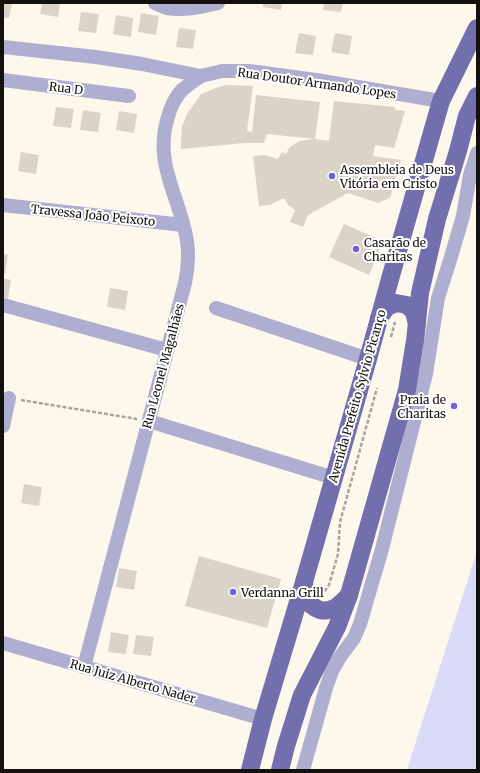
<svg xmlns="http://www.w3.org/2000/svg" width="480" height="773" viewBox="0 0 480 773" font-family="Merriweather,serif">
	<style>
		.water { fill: #dadbf9 }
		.building { fill: #dad4c8 }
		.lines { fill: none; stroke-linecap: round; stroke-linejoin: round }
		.path { stroke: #a9a49b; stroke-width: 2.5; stroke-dasharray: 4 2; stroke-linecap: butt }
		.minor { stroke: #aeaed1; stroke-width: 14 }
		.major { stroke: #716fad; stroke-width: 18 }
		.poi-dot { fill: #7062dc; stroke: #fff; stroke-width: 1.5 }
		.labels { text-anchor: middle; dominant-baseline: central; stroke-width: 4; stroke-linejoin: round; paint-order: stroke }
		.street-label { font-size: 12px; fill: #13110d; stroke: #fff }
		.poi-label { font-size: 12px; fill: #13110d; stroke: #fff; text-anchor: start }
	</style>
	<rect width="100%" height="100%" fill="#fef8ec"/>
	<path class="water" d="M477 551V770H407L411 757Z"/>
	<g class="building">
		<path d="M3 3H12L9 18H3Z"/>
		<path d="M42 3H60L58 17 40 14Z"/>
		<path d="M263 3H282L281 10 263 7Z"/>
		<path d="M324 3H343L341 12 323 10Z"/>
		<path d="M81 12 99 14 96 33 78 31Z"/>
		<path d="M141 13 159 16 156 35 138 32Z"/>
		<path d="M116 15 133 18 131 37 113 34Z"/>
		<path d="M179 28 196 30 193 49 176 47Z"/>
		<path d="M299 33 316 36 313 55 295 53Z"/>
		<path d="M335 33 352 36 349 55 331 52Z"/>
		<path d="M226 85 253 86 247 131 252 132 256 95 320 102 315 139 267 134 264 143H245L181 149V139L182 126 187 114 201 94 213 89Z"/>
		<path d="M334 101 395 107V110L405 111 394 148 375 145 373 156 401 160 390 198 378 203 348 193 308 215 303 227 290 222 295 210 288 205 284 198 270 205 259 206 253 156 265 155 278 159 282 152 286 154 289 148 299 141 315 139 329 141Z"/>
		<path d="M56 107 74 109 71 128 53 126Z"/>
		<path d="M83 110 101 113 98 132 80 130Z"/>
		<path d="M119 111 137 114 134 133 116 130Z"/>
		<path d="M21 152 39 155 36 174 18 171Z"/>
		<path d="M344 224 383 241 369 275 329 257Z"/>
		<path d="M3 254 8 255 5 274 3 273Z"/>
		<path d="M3 278 11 280 8 299 3 298Z"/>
		<path d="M110 288 128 291 125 310 107 307Z"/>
		<path d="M24 484 42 487 39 506 21 503Z"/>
		<path d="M199 556 281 579 267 628 185 606Z"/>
		<path d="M119 568 137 571 134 590 116 587Z"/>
		<path d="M111 632 129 635 126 654 108 652Z"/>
		<path d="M136 635 154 637 151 656 133 654Z"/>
	</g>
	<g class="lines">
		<g class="path">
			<path d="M391 337 395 322"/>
			<path d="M21 400 137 419"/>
			<path d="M321 596 329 585 338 554 340 522 377 388"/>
		</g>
		<g class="minor">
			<path d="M155 3C159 5 163 7 167 8 184 11 202 7 218 3"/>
			<path d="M3 47 96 57 142 64 201 76 222 71H249L316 80 441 101"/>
			<path d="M3 80 129 96"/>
			<path d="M3 205 183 225"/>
			<path d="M3 305 167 350"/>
			<path d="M216 308 368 359"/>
			<path d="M149 421 334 478"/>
			<path d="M3 426 9 398"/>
			<path d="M3 643 263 719"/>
			<path d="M84 667 185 283C188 269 189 255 187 241 180 197 153 163 168 117 170 108 176 96 182 90 188 85 195 80 201 76"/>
			<path d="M303 770 326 688 332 671 340 657 354 638 360 624 382 549 426 374 438 298 451 257 463 216 470 175 477 153"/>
		</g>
		<g class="major">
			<path d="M379 318 387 307 396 303 407 305 414 312 417 324"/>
			<path d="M304 582C305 595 306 605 320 610 332 613 341 604 349 595"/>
			<path d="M250 770 263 719 304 582 368 359 390 279 441 101 477 28"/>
			<path d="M280 770 286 746 302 695 337 627 349 595 407 390 415 341 420 293 437 219 458 151 467 116 477 96"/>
		</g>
	</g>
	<g class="poi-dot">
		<circle cx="332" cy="176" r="4"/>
		<circle cx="356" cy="249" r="4"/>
		<circle cx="454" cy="406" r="4"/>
		<circle cx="233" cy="592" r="4"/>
	</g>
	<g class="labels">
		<g class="street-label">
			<text transform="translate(317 83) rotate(8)">Rua Doutor Armando Lopes</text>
			<text transform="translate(66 88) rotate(7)">Rua D</text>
			<text transform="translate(93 215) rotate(6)">Travessa João Peixoto</text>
			<text transform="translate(163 366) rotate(-75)">Rua Leonel Magalhães</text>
			<text transform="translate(357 396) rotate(-74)">Avenida Prefeito Sylvio Picanço</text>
			<text transform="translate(133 681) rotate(16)">Rua Juiz Alberto Nader</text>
		</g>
		<g class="poi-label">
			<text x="340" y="169">Assembleia de Deus<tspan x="340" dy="14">Vitória em Cristo</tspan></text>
			<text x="364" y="242">Casarão de<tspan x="364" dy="14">Charitas</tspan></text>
			<text x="446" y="399" text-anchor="end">Praia de<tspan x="446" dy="14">Charitas</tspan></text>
			<text x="241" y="592">Verdanna Grill</text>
		</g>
	</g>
	<rect width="480" height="773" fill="none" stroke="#13110d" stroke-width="8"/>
</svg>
